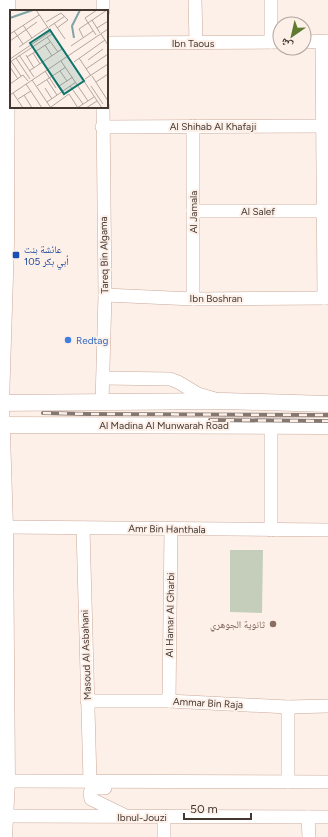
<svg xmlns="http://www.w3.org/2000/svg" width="328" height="837" viewBox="0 0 328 837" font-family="Figtree,'Noto Naskh Arabic',sans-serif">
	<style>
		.green { fill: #c4cebb }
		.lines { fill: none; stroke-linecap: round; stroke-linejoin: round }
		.minor-casing { stroke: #caaa9a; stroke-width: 14 }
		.major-casing { stroke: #caaa9a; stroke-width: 17 }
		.minor { stroke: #fff; stroke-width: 13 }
		.major { stroke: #fff; stroke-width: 16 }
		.rail-casing { stroke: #857871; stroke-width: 4 }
		.rail { stroke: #fdf0e9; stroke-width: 2.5; stroke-dasharray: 8; stroke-linecap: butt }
		.transit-dot { fill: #1a4fb4; stroke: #fdf0e9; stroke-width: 1.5 }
		.shop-dot { fill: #3f7fe0; stroke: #fdf0e9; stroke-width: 1.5 }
		.education-dot { fill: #8d6e63; stroke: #fdf0e9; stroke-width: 1.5 }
		.labels { text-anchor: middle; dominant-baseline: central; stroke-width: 4; stroke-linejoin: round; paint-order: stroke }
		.street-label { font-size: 10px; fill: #443730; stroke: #fdf0e9 }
		.transit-label { font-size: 10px; fill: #164399; stroke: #fdf0e9; text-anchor: start }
		.shop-label { font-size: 10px; fill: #366cbe; stroke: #fdf0e9; text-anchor: start }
		.education-label { font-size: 10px; fill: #785e54; stroke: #fdf0e9; text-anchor: end }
		.inset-river { fill: none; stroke: #80a4a6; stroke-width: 2 }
		.inset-road { fill: none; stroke: #b3a69f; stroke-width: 1 }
		.view { fill: #0f766e; fill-opacity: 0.15; stroke: #0f766e; stroke-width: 2 }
		.inset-edge { fill: none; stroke: #443730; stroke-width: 2 }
	</style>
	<rect width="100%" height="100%" fill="#fdf0e9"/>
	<path class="green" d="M230 550H263L262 613 230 612Z"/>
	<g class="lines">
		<defs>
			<g id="minor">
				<path d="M195 0 196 43"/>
				<path d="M103 11V0"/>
				<path d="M271 42V0"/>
				<path d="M304 42 328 41"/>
				<path d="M322 42 324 298"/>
				<path d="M107 43 280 42"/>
				<path d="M193 126V299"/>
				<path d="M102 127 323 126"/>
				<path d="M193 211H323"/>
				<path d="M105 295 193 299 328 298"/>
				<path d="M103 378 170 379 178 382 198 394 215 399"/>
				<path d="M102 403 105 295 103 107"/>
				<path d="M5 527 328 530"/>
				<path d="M83 528 90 781"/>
				<path d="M271 530V426"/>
				<path d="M87 701H169L288 707 328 706"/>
				<path d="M169 701 171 529"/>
				<path d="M7 781 328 782"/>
				<path d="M288 782V707"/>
				<path d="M105 788H92L90 793 91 799 124 815"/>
				<path d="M5 816 328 817"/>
				<path d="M308 817 309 837"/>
				<path d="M164 837V817"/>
			</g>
			<g id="major">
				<path d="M0 403 224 401 328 404"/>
				<path d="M0 425 328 426"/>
				<path d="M4 837 7 781 5 527 1 403 6 244 7 0"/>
			</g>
		</defs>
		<use href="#minor" class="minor-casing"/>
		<use href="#major" class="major-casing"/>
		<use href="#minor" class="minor"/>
		<use href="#major" class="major"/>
		<defs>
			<g id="rail">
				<path d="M43 413 89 414 328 415"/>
				<path d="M210 420 328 421"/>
			</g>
		</defs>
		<use href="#rail" class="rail-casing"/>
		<use href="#rail" class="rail"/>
	</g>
	<rect class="transit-dot" x="12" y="251" width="8" height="8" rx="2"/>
	<circle class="shop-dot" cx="68" cy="340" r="4"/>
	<circle class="education-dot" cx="273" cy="624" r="4"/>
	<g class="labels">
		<g class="street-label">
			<text x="193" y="43">Ibn Taous</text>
			<text x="213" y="126">Al Shihab Al Khafaji</text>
			<text x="258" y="211">Al Salef</text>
			<text transform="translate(193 212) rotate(-90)">Al Jamala</text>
			<text transform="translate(104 255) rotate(-91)">Tareq Bin Algama</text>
			<text x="216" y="298">Ibn Boshran</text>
			<text x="164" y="425">Al Madina Al Munwarah Road</text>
			<text transform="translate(167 529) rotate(1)">Amr Bin Hanthala</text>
			<text transform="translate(170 615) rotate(-89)">Al Hamar Al Gharbi</text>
			<text transform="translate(86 655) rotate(-92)">Masoud Al Asbahani</text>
			<text transform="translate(208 703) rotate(3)">Ammar Bin Raja</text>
			<text x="142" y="817">Ibnul-Jouzi</text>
		</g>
		<g class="transit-label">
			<text x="24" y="249">عائشة بنت<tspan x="24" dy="12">أبي بكر 105</tspan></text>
		</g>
		<g class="shop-label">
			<text x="76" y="340">Redtag</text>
		</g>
		<g class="education-label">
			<text x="265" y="624">ثانوية الجوهري</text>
		</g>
	</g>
	<g transform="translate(10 10)">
		<rect width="98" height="98" fill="#fdf0e9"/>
		<path class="inset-river" d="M0 8 23 0M64 28 62 16 70 0"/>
		<path class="inset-road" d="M26 0 92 98M82 10 90 23M36 12 51 3 58 10 47 18M44 13 55 29M13 15 22 28M39 17 55 6M87 18 98 11M4 21 13 34M0 24 29 5M91 24 98 35M86 25 75 8 87 0M37 27 48 42M73 27 69 19 97 0M0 31 27 12M35 35 42 46M61 36 83 21M9 37 38 17M23 43 30 54M9 45 24 67M16 45 24 58M17 47 40 32M6 48 20 69M69 48 81 66M0 49 40 22M78 50 93 39M1 51 11 66M51 51 78 91M0 52 42 24M64 52 95 30M0 57 8 69M76 59 98 44M19 61 52 39M35 61 46 78M50 61 57 71M42 66 53 81M82 66 98 91M75 69 98 54M22 70 41 98M37 70 47 85M86 72 98 64M0 74 13 65 18 71M16 74 32 98M27 76 56 57M49 76 63 67M60 76 73 94M81 76 93 94M35 78 42 89M3 83 13 98M59 84 68 98M0 85 98 19M14 85 22 98M8 89 21 81M37 92 66 72M41 97 59 84M67 98 84 87M76 98 87 91"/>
		<path class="view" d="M40 20 74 71 54 84 20 33Z"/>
		<rect width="98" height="98" class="inset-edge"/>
	</g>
	<g transform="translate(292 36) rotate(214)"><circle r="19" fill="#fdf0e9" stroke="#b3a69f"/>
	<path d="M0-3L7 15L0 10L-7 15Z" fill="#5e7b31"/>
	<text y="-6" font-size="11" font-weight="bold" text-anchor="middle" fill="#443730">ش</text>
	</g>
	<path d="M184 813v6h67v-6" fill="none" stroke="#443730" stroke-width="2"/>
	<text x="190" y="813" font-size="12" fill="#443730" stroke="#fdf0e9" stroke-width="3" paint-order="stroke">50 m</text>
</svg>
